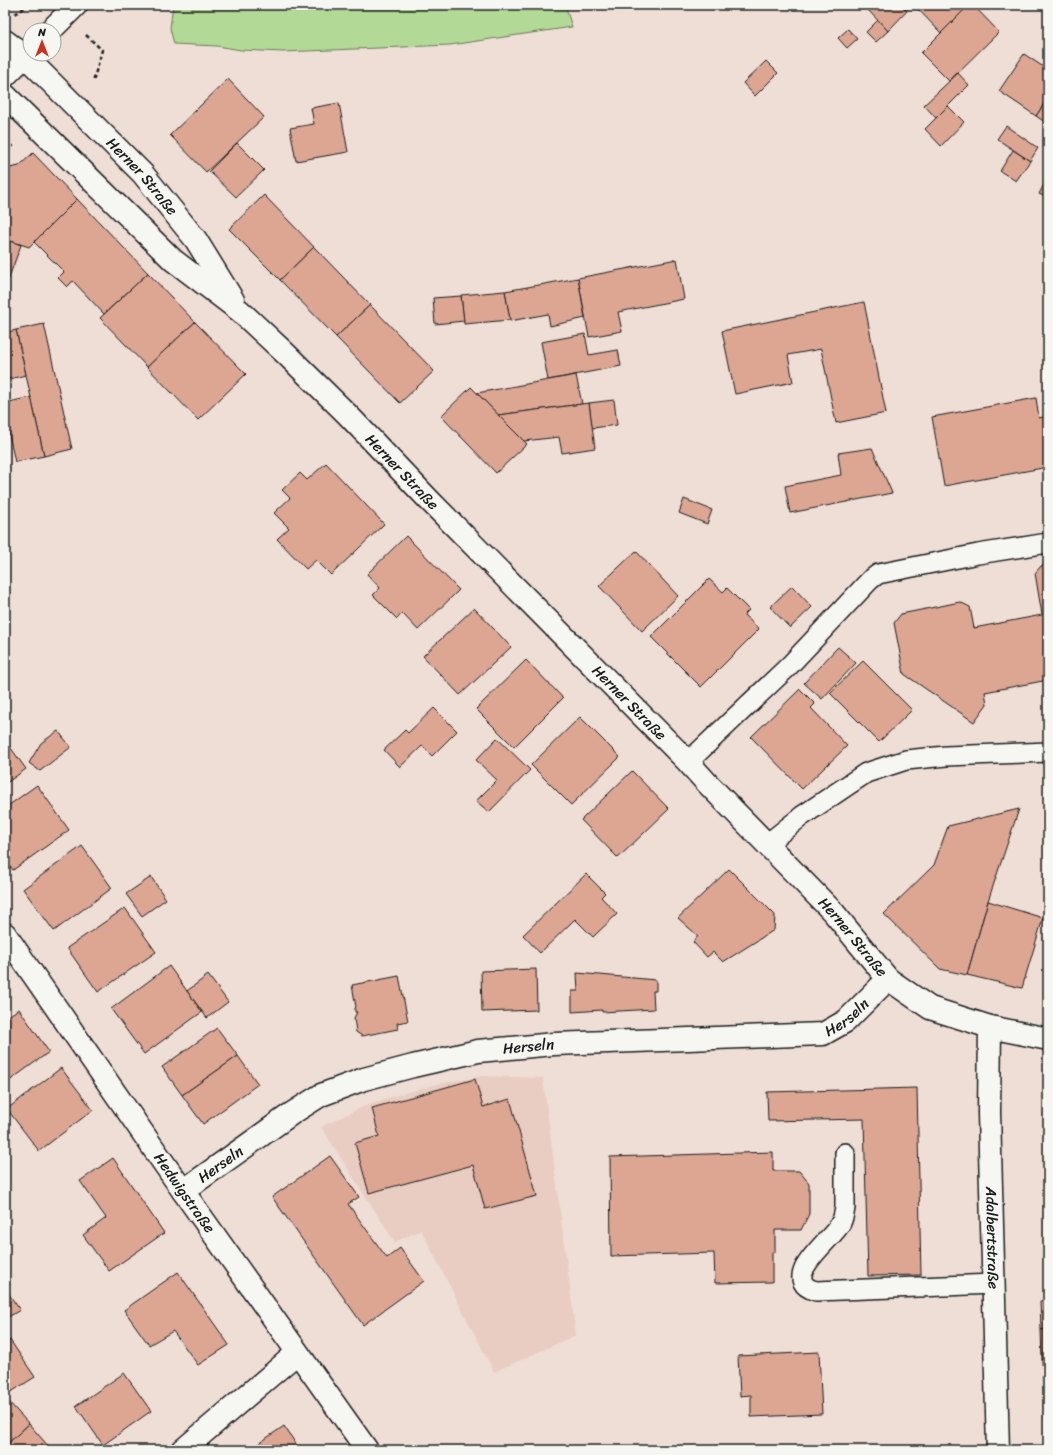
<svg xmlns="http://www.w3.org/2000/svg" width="1053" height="1455" viewBox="0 0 1053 1455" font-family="Sriracha,sans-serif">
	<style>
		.built { fill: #e9cdc2 }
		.green { fill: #b2d995; stroke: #677a58 }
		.building { fill: #dca693; stroke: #1c1c1c }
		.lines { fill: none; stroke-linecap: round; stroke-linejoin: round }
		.service-casing { stroke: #1c1c1c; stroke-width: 22 }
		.minor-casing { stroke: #1c1c1c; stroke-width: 25 }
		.tertiary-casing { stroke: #1c1c1c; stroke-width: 25 }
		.secondary-casing { stroke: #1c1c1c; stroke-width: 25 }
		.path { stroke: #1c1c1c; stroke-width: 2.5; stroke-dasharray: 4 3; stroke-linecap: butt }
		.service { stroke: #f6f6f2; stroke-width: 19 }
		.minor { stroke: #f6f6f2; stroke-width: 22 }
		.tertiary { stroke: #f6f6f2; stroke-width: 22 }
		.secondary { stroke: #f6f6f2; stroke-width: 22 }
		.labels { text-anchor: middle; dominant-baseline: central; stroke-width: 3.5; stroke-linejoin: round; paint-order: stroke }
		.street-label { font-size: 15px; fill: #1c1c1c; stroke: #f6f6f2 }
	</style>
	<rect width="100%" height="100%" fill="#eeded6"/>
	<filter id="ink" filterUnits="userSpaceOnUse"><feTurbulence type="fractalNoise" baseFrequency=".025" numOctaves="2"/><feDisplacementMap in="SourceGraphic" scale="8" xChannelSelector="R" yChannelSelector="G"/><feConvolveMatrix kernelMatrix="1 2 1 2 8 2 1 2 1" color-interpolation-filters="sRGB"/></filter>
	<g filter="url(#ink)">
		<path class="built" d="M481 1076 543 1078 576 1335 494 1372 421 1230 395 1242 321 1127 371 1103 433 1085Z"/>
		<path class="green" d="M173 5H565L572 27 450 45 283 52 241 50 217 46 174 44 170 28Z"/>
		<g class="building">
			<path d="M873 5H902L907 11 888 31 868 10Z"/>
			<path d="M914 5H969L941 33Z"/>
			<path d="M969 5H973L999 32 949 81 921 53Z"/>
			<path d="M878 20 888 31 876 42 866 32Z"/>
			<path d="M848 29 857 39 847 48 838 38Z"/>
			<path d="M1024 54 1048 70V98L1036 116 999 91Z"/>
			<path d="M766 61 778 73 755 96 743 83Z"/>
			<path d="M958 73 969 85 936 118 924 105Z"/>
			<path d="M228 79 264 117 206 172 170 135Z"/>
			<path d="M1048 98V124L1036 116Z"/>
			<path d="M339 103 348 152 296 161 290 128 314 124 311 108Z"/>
			<path d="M948 106 964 122 941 146 925 129Z"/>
			<path d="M1006 126 1038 148 1030 161 997 139Z"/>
			<path d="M237 143 264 170 236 197 209 171Z"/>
			<path d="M1013 150 1030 161 1016 181 1000 171Z"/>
			<path d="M33 153 77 199 29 247 5 239V169L19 166Z"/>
			<path d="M1048 177V198L1039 194Z"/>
			<path d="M264 195 314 247 280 280 229 229Z"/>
			<path d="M77 199 148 273 104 314 73 281 67 287 58 278 64 272 34 242Z"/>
			<path d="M5 239 21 245 5 288Z"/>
			<path d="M314 247 370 305 336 337 280 280Z"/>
			<path d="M677 259 684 299 618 312 622 331 589 337 578 278Z"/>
			<path d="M148 273 195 322 147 367 100 318Z"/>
			<path d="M578 278 585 318 550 326 548 314 510 321 505 291Z"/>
			<path d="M505 291 510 320 464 324 461 295Z"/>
			<path d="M461 296 464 321 435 324 433 298Z"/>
			<path d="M864 302 886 413 836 423 821 349 788 355 793 382 735 394 722 331Z"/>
			<path d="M370 305 434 371 400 403 336 337Z"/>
			<path d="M195 322 246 374 198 420 147 367Z"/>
			<path d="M44 324 72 449 44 456 16 330Z"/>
			<path d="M16 330 26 375 5 380V333Z"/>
			<path d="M585 334 589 355 618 350 621 366 548 380 541 342Z"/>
			<path d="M576 375 582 404 498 415 477 393Z"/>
			<path d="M471 387 527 444 496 473 441 416Z"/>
			<path d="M31 397 44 456 15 462 5 416V403Z"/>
			<path d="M1036 398 1039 418 1048 416V467L944 486 932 417Z"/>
			<path d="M614 400 617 425 592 428 589 403Z"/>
			<path d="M589 403 595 448 562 453 559 437 524 441 498 415Z"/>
			<path d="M872 448 892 493 790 513 785 486 841 475 838 453Z"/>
			<path d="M326 463 384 524 331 575 316 560 306 569 277 539 289 528 274 513 290 498 282 490 300 473 307 480Z"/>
			<path d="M684 499 712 510 707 524 679 513Z"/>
			<path d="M406 536 459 590 418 630 402 613 397 619 373 595 380 588 367 574Z"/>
			<path d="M636 551 678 596 642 631 599 586Z"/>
			<path d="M1048 565V680L985 692 987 704 974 722 904 674 894 623 901 614 960 602 970 607 974 628 1042 615 1035 573 1041 566Z"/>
			<path d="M709 579 723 592 727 588 749 610 744 615 759 629 701 687 651 637Z"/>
			<path d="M792 586 812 607 790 628 770 607Z"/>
			<path d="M474 608 511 647 460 695 423 656Z"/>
			<path d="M838 647 856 663 822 699 804 683Z"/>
			<path d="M526 660 563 698 514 747 476 709Z"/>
			<path d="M863 661 912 710 879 742 830 693Z"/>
			<path d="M800 689 815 704 811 708 847 746 802 789 751 737Z"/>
			<path d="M434 708 457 731 432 756 422 746 400 767 384 750 405 730 408 733Z"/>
			<path d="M580 717 620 757 571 805 531 765Z"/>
			<path d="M58 731 71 747 40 771 29 763 41 743Z"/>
			<path d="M497 738 530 770 489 812 476 801 497 780 476 760Z"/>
			<path d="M5 740 26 769 5 784Z"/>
			<path d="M632 771 669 809 618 858 581 820Z"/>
			<path d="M37 785 69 830 13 870 5 859V808Z"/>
			<path d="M1019 809 988 901 967 975 940 969 884 914 934 865 948 826Z"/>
			<path d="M82 846 112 888 54 931 23 889Z"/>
			<path d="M729 869 775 915 774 930 723 962 713 952 707 957 693 942 698 936 678 918Z"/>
			<path d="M586 874 605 893 601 897 617 914 593 937 575 919 540 953 523 935Z"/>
			<path d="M151 877 166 899 142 916 126 894Z"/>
			<path d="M988 901 1043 918 1022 988 967 975Z"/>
			<path d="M125 908 156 952 98 992 67 948Z"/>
			<path d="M169 966 202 1012 144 1054 111 1009Z"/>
			<path d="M536 969 537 1010 482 1012 481 971Z"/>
			<path d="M577 973 656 980V991H653L654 1009 602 1012V1010L572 1012V991H578Z"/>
			<path d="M208 975 228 1002 207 1018 187 991Z"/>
			<path d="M399 976 408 1021 397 1023 398 1029 362 1036 356 1032 354 1018 357 1012H355V1008L356 1007 352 985Z"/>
			<path d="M19 1009 49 1052 5 1084V1018Z"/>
			<path d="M217 1028 238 1056 182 1095 162 1067Z"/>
			<path d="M238 1056 258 1084 203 1124 182 1095Z"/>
			<path d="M61 1068 93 1110 39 1151 7 1109Z"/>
			<path d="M475 1079 483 1107 510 1099 537 1196 485 1209 473 1165 369 1193 355 1143 379 1136 372 1108Z"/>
			<path d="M917 1088 921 1275 868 1276 864 1119 768 1121 767 1092Z"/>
			<path d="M773 1152V1171H799L809 1183V1214L801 1230H775V1252H772V1282L715 1283 714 1253 611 1256 610 1157Z"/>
			<path d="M330 1156 359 1197 348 1204 387 1258 400 1248 424 1281 363 1325 272 1197Z"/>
			<path d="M113 1158 164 1233 109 1271 83 1235 106 1218 80 1181Z"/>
			<path d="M178 1272 229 1345 198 1365 173 1331 149 1345 124 1310Z"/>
			<path d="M8 1293 20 1310 5 1319V1295Z"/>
			<path d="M1048 1300V1329L1041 1330 1040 1301Z"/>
			<path d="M1048 1329V1359L1042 1360 1041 1330Z"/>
			<path d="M10 1340 35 1377 11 1392 5 1384V1343Z"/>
			<path d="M819 1352 822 1414 751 1417V1395L740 1396 738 1356Z"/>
			<path d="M1048 1359V1420H1045L1042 1360Z"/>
			<path d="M124 1373 151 1411 103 1445 76 1406Z"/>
			<path d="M8 1401 29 1424 5 1446V1403Z"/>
			<path d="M29 1424 50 1448 47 1450H5V1446Z"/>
			<path d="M284 1426 300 1450H258L255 1446Z"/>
		</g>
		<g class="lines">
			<defs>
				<g id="service">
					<path d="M688 762 789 666 870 580 878 574 978 554 1048 543"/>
					<path d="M767 844 802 816 866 773 906 760 946 756 1048 752"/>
					<path d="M845 1153V1208C844 1214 843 1221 839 1226 830 1241 777 1280 816 1291L994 1284"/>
				</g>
				<g id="minor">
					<path id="s1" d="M5 934 183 1191 367 1450"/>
					<path id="s2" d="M990 1027 989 1113 998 1450"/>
					<path id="s3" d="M183 1191 291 1114 321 1095 364 1079 413 1066 478 1051 554 1044 823 1034 846 1021 888 979"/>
					<path d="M183 1450 297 1353"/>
				</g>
				<g id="tertiary">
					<path id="s4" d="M25 56 143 174 196 240 233 300"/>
					<path id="s5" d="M5 95 173 260 240 311 286 354 347 414 430 501 688 762 707 783 834 913 888 979 930 1008 990 1027 1048 1039"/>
				</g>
				<g id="secondary">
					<path d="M51 30 76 5"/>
					<path d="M5 41 25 56"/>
					<path d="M5 76 30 51"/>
				</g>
			</defs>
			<use href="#service" class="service-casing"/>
			<use href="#minor" class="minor-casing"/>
			<use href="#tertiary" class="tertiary-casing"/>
			<use href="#secondary" class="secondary-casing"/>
			<g class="path">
				<path d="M15 14 29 5"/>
				<path d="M86 35 102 50 93 82"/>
				<path d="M5 146H14"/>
			</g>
			<use href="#service" class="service"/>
			<use href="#minor" class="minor"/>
			<use href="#tertiary" class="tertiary"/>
			<use href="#secondary" class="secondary"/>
		</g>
	</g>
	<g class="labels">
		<g class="street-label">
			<text stroke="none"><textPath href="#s4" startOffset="168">Herner Straße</textPath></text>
			<text stroke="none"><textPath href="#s5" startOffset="548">Herner Straße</textPath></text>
			<text stroke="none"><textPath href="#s5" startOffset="872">Herner Straße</textPath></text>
			<text stroke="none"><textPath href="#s5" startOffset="1196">Herner Straße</textPath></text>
			<text stroke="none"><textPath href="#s3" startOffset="706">Herseln</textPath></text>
			<text stroke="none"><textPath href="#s3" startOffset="382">Herseln</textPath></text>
			<text stroke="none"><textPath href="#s3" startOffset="46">Herseln</textPath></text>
			<text stroke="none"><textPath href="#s1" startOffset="315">Hedwigstraße</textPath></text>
			<text stroke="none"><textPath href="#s2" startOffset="211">Adalbertstraße</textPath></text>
		</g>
	</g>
	<rect width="1053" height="1455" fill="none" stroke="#f6f6f2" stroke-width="20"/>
	<rect x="10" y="10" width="1033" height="1435" fill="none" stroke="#1c1c1c" stroke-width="1.5" filter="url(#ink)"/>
	<g transform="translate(42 42)"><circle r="19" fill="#f6f6f2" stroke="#9f9f9c"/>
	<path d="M0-3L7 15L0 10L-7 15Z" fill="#c8321e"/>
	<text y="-6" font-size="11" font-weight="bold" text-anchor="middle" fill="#1c1c1c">N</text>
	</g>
</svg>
